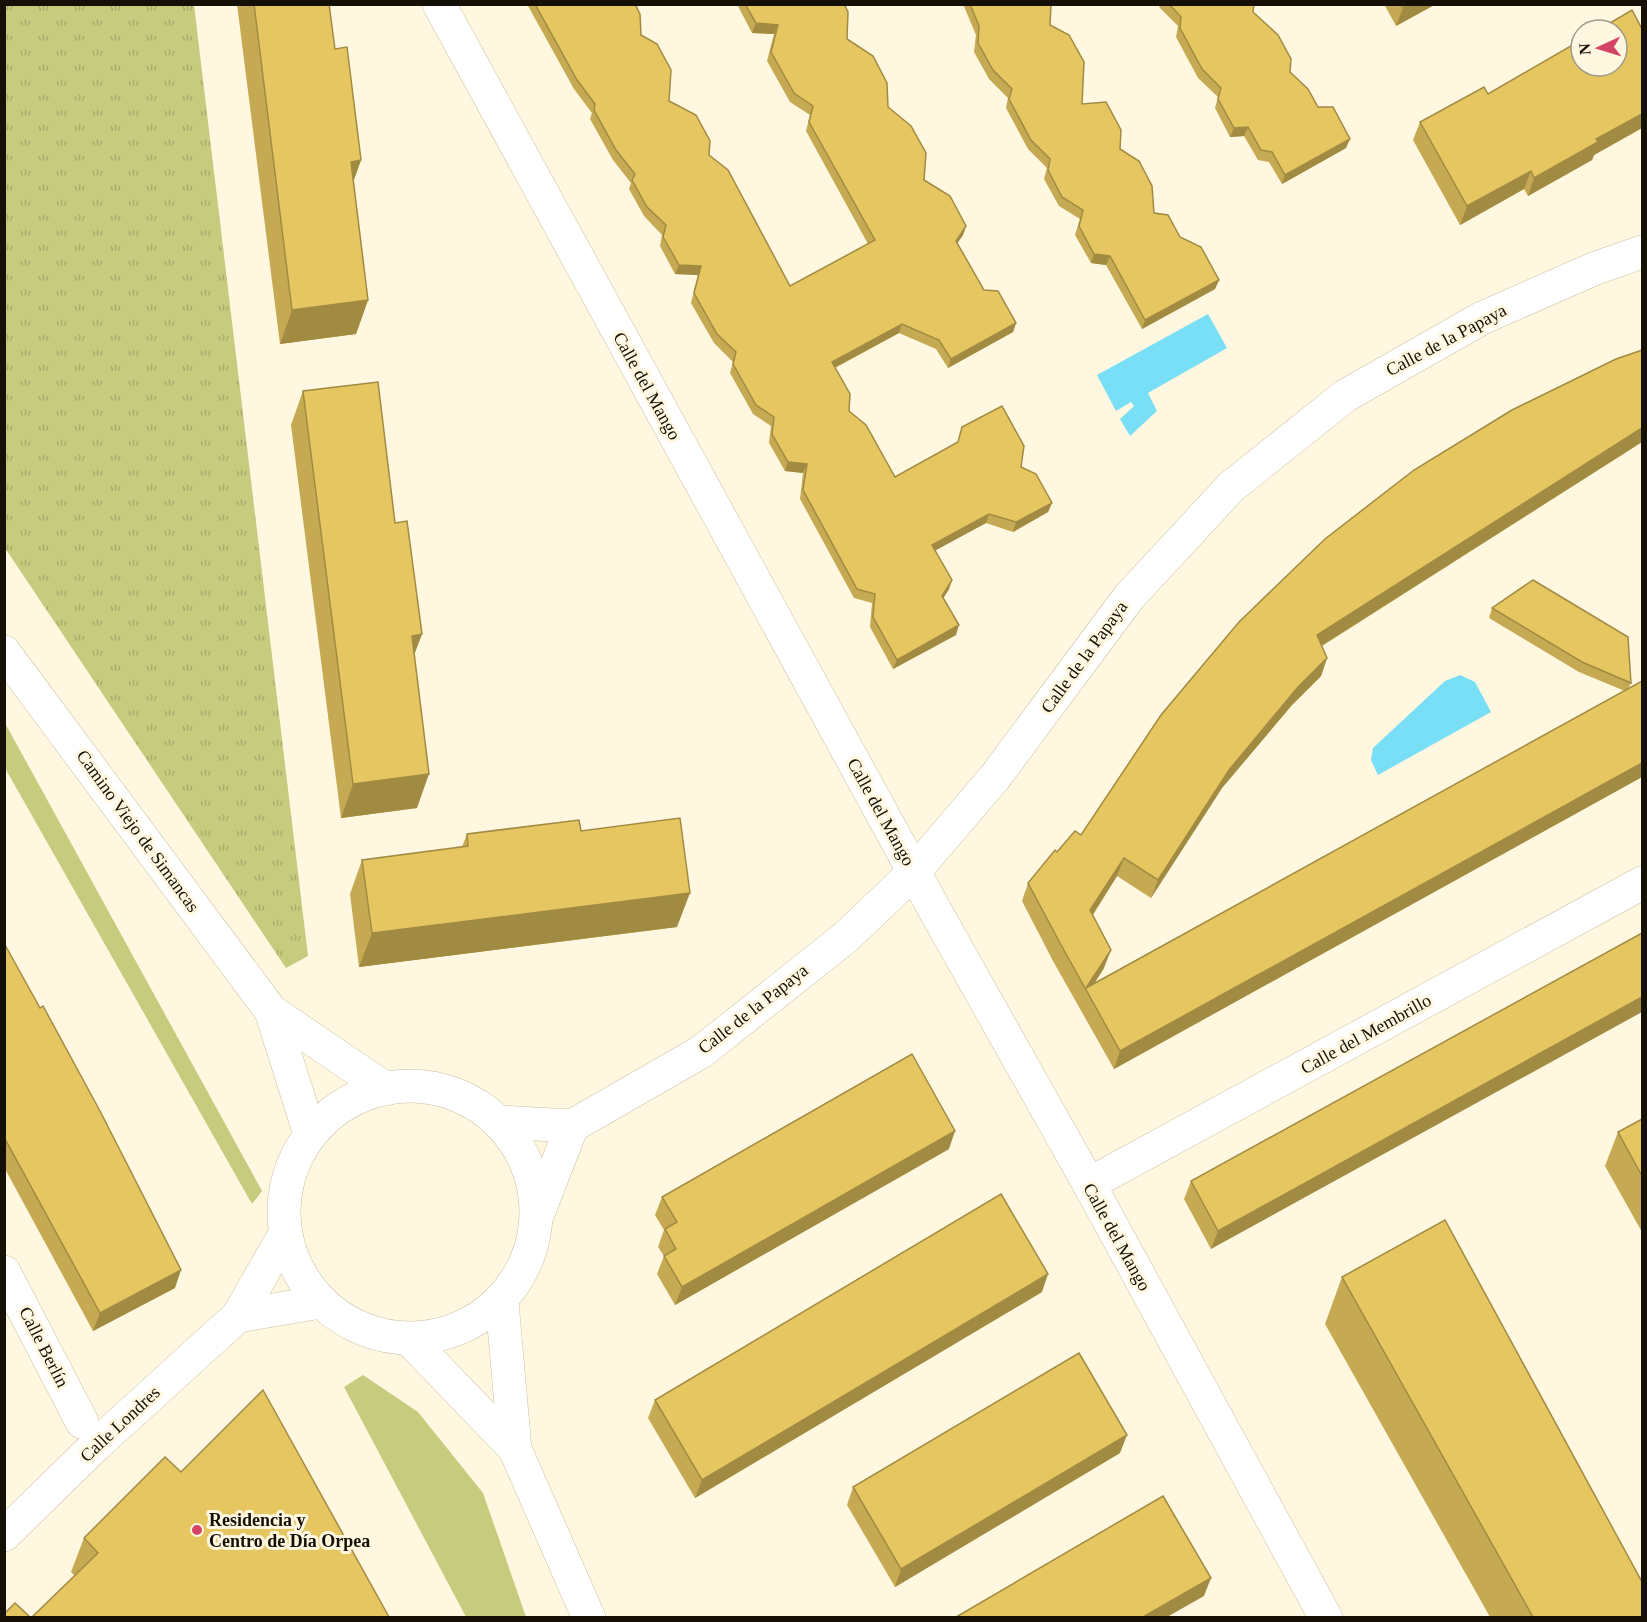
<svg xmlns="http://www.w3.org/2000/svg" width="1647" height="1622" viewBox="0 0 1647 1622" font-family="'Times New Roman',serif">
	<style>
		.grass { fill: #c6cb7d }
		.park { fill: url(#park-tufts) }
		.water { fill: #78dff7 }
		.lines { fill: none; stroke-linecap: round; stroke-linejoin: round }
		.minor-casing { stroke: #cac0a3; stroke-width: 34 }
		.major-casing { stroke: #cac0a3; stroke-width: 34 }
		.minor { stroke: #fff; stroke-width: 33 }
		.major { stroke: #fff; stroke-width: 33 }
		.wall { fill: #c6aa53 }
		.shaded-wall { fill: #a18b43 }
		.building { fill: #e6c660; stroke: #a18b43; stroke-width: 1.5 }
		.poi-dot { fill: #d44466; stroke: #fff7df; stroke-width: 2 }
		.labels { text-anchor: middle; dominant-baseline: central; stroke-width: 6; stroke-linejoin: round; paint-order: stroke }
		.street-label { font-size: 18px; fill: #141006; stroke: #fff7df }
		.poi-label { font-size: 18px; font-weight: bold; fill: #141006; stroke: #fff7df; text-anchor: start }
	</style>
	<defs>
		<pattern id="park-tufts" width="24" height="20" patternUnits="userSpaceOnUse" patternTransform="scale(1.5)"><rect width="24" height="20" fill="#c6cb7d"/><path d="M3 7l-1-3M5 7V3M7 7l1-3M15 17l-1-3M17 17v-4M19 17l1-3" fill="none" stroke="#a9ad6b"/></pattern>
	</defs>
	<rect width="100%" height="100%" fill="#fff7df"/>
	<g class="grass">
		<path d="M5 723 262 1191 252 1204 5 768Z"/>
		<path d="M363 1375 418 1412 483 1493 526 1617H466L344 1387Z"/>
	</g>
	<path class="park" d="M4 5H194L308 956 286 968 5 548Z"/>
	<g class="water">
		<path d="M1208 314 1227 348 1148 393 1157 411 1130 436 1120 419 1134 406 1131 402 1116 411 1097 375Z"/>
		<path d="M1460 675 1475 682 1491 712 1378 775 1371 760 1373 748 1445 681Z"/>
	</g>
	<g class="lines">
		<defs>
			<g id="minor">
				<path d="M439 4 937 914 1089 1184 1326 1618"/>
				<path d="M500 1122 572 1126 701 1052 846 937 914 872 995 777 1129 597 1231 487 1345 396 1482 318 1596 268 1642 252"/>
				<path d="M1089 1184 1642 883"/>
				<path d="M537 1216 572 1126"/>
				<path d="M4 1272 82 1422"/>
				<path d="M238 1316 320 1302"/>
				<path d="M4 1535 95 1446 238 1316 285 1234"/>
			</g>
			<g id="major">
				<path d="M4 652 271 1011 310 1134"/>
				<path d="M271 1011 386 1089"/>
				<circle cx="410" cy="1212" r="126"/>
				<path d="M502 1303 515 1449 589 1618"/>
				<path d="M410 1340 515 1449"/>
			</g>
		</defs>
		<use href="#minor" class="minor-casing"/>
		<use href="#major" class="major-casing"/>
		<use href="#minor" class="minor"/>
		<use href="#major" class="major"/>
	</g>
	<g class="wall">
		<path d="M237 4H329L335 49 361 160 353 182 368 300 356 334 280 344Z"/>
		<path d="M527 4H635L641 35 669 101 709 155 790 286 868 244 806 131 810 115 790 102 767 61 774 34 752 33 737 4H844L847 39 888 107 924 180 966 226 963 235 957 243 984 290 1016 323 1013 332 948 368 936 349 899 333 835 368 849 411 895 477 1021 467 1052 503 1048 512 1013 532 986 523 935 550 949 589 943 598 956 635 893 669 870 627 872 603 854 598 800 499 803 473 785 471 769 443 771 426 753 414 730 373 733 362 714 343 691 303 698 275 675 274 660 246 662 235 644 216 629 189 631 183 613 160 590 119 592 113 574 89Z"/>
		<path d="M963 4H1051L1050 25 1082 104 1120 149 1154 213 1180 237 1219 280 1215 289 1142 329 1106 265 1091 263 1075 235 1080 219 1059 206 1044 179 1047 168 1028 149 1006 108 1008 98 989 79 974 52 976 35Z"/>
		<path d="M1158 4H1254L1253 12 1290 72 1318 107 1346 148 1282 184 1269 162 1258 160 1244 136 1230 137 1215 108 1218 97 1198 78 1176 37 1178 26 1160 8Z"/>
		<path d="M1384 4H1436L1396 26Z"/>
		<path d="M1642 29V128L1594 155 1592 160 1528 196 1524 189 1460 225 1413 140 1420 122Z"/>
		<path d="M303 391 395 523 422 634 414 655 417 808 341 818 291 425Z"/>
		<path d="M1642 442 1322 646 1327 658 1321 676 1292 705 1222 788 1151 898 1117 876 1093 915 1104 968 1094 984 1625 691 1579 672 1489 618 1492 608 1631 683 1628 689 1642 681V777L1114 1069 1053 961 1022 901 1028 883 1057 852 1081 835 1161 715Z"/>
		<path d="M581 831 677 927 359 967 350 894 362 860 462 847 467 834Z"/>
		<path d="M1642 933 1211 1249 1184 1199 1191 1181Z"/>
		<path d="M4 943 175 1288 93 1331 4 1167Z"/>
		<path d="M1642 1119V1232L1605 1166 1618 1132Z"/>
		<path d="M949 1149 675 1305 657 1274 664 1256 658 1247 664 1230 655 1215 662 1197Z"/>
		<path d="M1342 1277 1642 1617H1490L1325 1324Z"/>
		<path d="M1042 1292 695 1498 648 1418 655 1400Z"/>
		<path d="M1120 1453 895 1587 847 1505 853 1487Z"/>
		<path d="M181 1472 75 1576 71 1572 84 1538Z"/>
	</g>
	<g class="shaded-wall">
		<path d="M1410 4H1436L1396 26 1403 8Z"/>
		<path d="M756 23 778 25 774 34 752 33Z"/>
		<path d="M1642 114V128L1594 155 1592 160 1528 196 1534 178 1596 139Z"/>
		<path d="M1248 127 1244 136 1230 137 1234 128Z"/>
		<path d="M1350 139 1346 148 1282 184 1285 175Z"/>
		<path d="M361 160 349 194 351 162Z"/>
		<path d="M1531 171 1524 189 1460 225 1467 206Z"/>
		<path d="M966 226 963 235 953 250 956 241Z"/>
		<path d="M1094 254 1110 256 1106 265 1091 263Z"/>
		<path d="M679 265 701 266 698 275 675 274Z"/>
		<path d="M1219 280 1215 289 1142 329 1145 320Z"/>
		<path d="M368 300 356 334 280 344 292 310Z"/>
		<path d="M1016 323 1013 332 948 368 951 359Z"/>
		<path d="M902 324 899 333 828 371 832 362Z"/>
		<path d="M1642 428V442L1310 653 1317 635Z"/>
		<path d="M788 462 807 464 803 473 785 471Z"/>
		<path d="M1052 503 1048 512 1013 532 1016 522Z"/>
		<path d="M989 514 986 523 929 554 932 545Z"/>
		<path d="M952 580 949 589 939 605 942 596Z"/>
		<path d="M959 625 956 635 893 669 897 660Z"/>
		<path d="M422 634 409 668 412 636Z"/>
		<path d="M1327 658 1321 676 1292 705 1222 788 1151 898 1158 880 1229 770 1298 687Z"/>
		<path d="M1642 763V777L1114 1069 1120 1051Z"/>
		<path d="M429 774 417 808 341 818 353 784Z"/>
		<path d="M1124 858 1117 876 1084 928 1090 910Z"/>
		<path d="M690 893 677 927 359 967 372 933Z"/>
		<path d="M1111 950 1104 968 1088 993 1085 989Z"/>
		<path d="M1642 997V1012L1211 1249 1218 1231Z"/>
		<path d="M955 1131 949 1149 675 1305 682 1287Z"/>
		<path d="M181 1270 175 1288 93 1331 100 1313Z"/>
		<path d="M1048 1274 1042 1292 695 1498 702 1480Z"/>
		<path d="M1127 1435 1120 1453 895 1587 901 1569Z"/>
		<path d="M1211 1578 1204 1596 1167 1617H1143Z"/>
	</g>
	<g class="building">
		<path d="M254 4H329L335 49 347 47 361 160 351 162 368 300 292 310Z"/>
		<path d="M535 4H635L640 14 641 35 657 44 671 70 669 101 696 115 710 141 709 155 728 170 790 286 875 240 809 122 813 106 794 93 771 52 778 25 756 23 745 4H844L848 12 847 39 873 56 887 83 888 107 911 126 926 153 924 180 950 196 966 226 956 241 984 290 998 291 1016 323 951 359 939 340 902 324 832 362 850 394 849 411 866 425 895 477 958 442 962 427 1002 406 1024 446 1021 467 1036 474 1052 503 1016 522 989 514 932 545 952 580 942 596 959 625 897 660 873 617 875 594 857 589 803 490 807 464 788 462 772 434 774 417 756 405 733 364 736 352 717 334 694 293 701 266 679 265 663 237 666 225 647 207 632 180 635 174 616 150 594 110 595 104 577 80Z"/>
		<path d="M970 4H1051L1050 25 1069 35 1084 62 1082 104 1106 102 1121 130 1120 149 1139 161 1152 186 1154 213 1168 215 1180 237 1201 247 1219 280 1145 320 1110 256 1094 254 1079 226 1083 210 1062 197 1048 170 1050 159 1031 140 1009 99 1012 89 993 70 978 43 979 26Z"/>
		<path d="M1169 4H1254L1253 12 1278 35 1291 59 1290 72 1308 89 1318 107H1333L1350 139 1285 175 1272 152 1261 150 1248 127 1234 128 1218 99 1221 88 1202 69 1180 28 1181 17Z"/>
		<path d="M1401 4H1410L1403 8Z"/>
		<path d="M1632 10 1642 29V114L1596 139 1598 142 1534 178 1531 171 1467 206 1420 122 1484 87 1488 94 1581 40V66H1617V30H1598Z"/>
		<path d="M1642 350V428L1317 635 1327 658 1298 687 1229 770 1158 880 1124 858 1090 910 1111 950 1086 988 1642 681V763L1120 1051 1060 943 1028 883 1055 850 1057 852 1075 831 1081 835 1161 715 1239 622 1325 539 1414 470 1512 410 1616 359Z"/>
		<path d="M378 382 395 523 407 521 422 634 412 636 429 774 353 784 303 391Z"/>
		<path d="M1533 580 1628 637 1631 683 1582 662 1492 608Z"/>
		<path d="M680 818 690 893 372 933 362 860 468 846 467 834 579 820 581 831Z"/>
		<path d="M1642 933V997L1218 1231 1191 1181Z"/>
		<path d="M4 943 40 1008 43 1006 100 1111 181 1270 100 1313 4 1137Z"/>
		<path d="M912 1054 955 1131 682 1287 664 1256 676 1249 665 1229 677 1222 662 1197Z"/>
		<path d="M1642 1119V1176L1618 1132Z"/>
		<path d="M1001 1194 1048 1274 702 1480 655 1400Z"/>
		<path d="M1445 1220 1642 1582V1617H1533L1342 1277Z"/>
		<path d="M1079 1353 1127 1435 901 1569 853 1487Z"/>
		<path d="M263 1390 389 1617H32L98 1553 84 1538 165 1457 181 1472Z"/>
		<path d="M1163 1496 1211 1578 1143 1617H956Z"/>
		<path d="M15 1603 30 1617H4V1614Z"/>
	</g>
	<circle class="poi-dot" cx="197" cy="1530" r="6"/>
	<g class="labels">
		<g class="street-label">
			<text transform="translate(1446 340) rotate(-28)">Calle de la Papaya</text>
			<text transform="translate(647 386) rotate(61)">Calle del Mango</text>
			<text transform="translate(1084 657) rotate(-54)">Calle de la Papaya</text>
			<text transform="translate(881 812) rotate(61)">Calle del Mango</text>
			<text transform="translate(138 831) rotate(54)">Camino Viejo de Simancas</text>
			<text transform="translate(753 1009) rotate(-38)">Calle de la Papaya</text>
			<text transform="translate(1366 1034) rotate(-29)">Calle del Membrillo</text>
			<text transform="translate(1117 1237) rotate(61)">Calle del Mango</text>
			<text transform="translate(44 1347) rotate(63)">Calle Berlín</text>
			<text transform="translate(120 1424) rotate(-43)">Calle Londres</text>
		</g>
		<g class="poi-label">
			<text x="209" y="1520">Residencia y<tspan x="209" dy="21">Centro de Día Orpea</tspan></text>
		</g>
	</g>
	<rect width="1647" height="1622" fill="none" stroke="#141006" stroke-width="12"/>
	<g transform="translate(1599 48) rotate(266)"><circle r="28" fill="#fff7df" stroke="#a19b88" stroke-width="1.5"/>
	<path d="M0-4.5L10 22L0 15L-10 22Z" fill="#d44466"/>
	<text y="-9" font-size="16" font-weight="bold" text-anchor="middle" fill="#141006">N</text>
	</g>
</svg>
